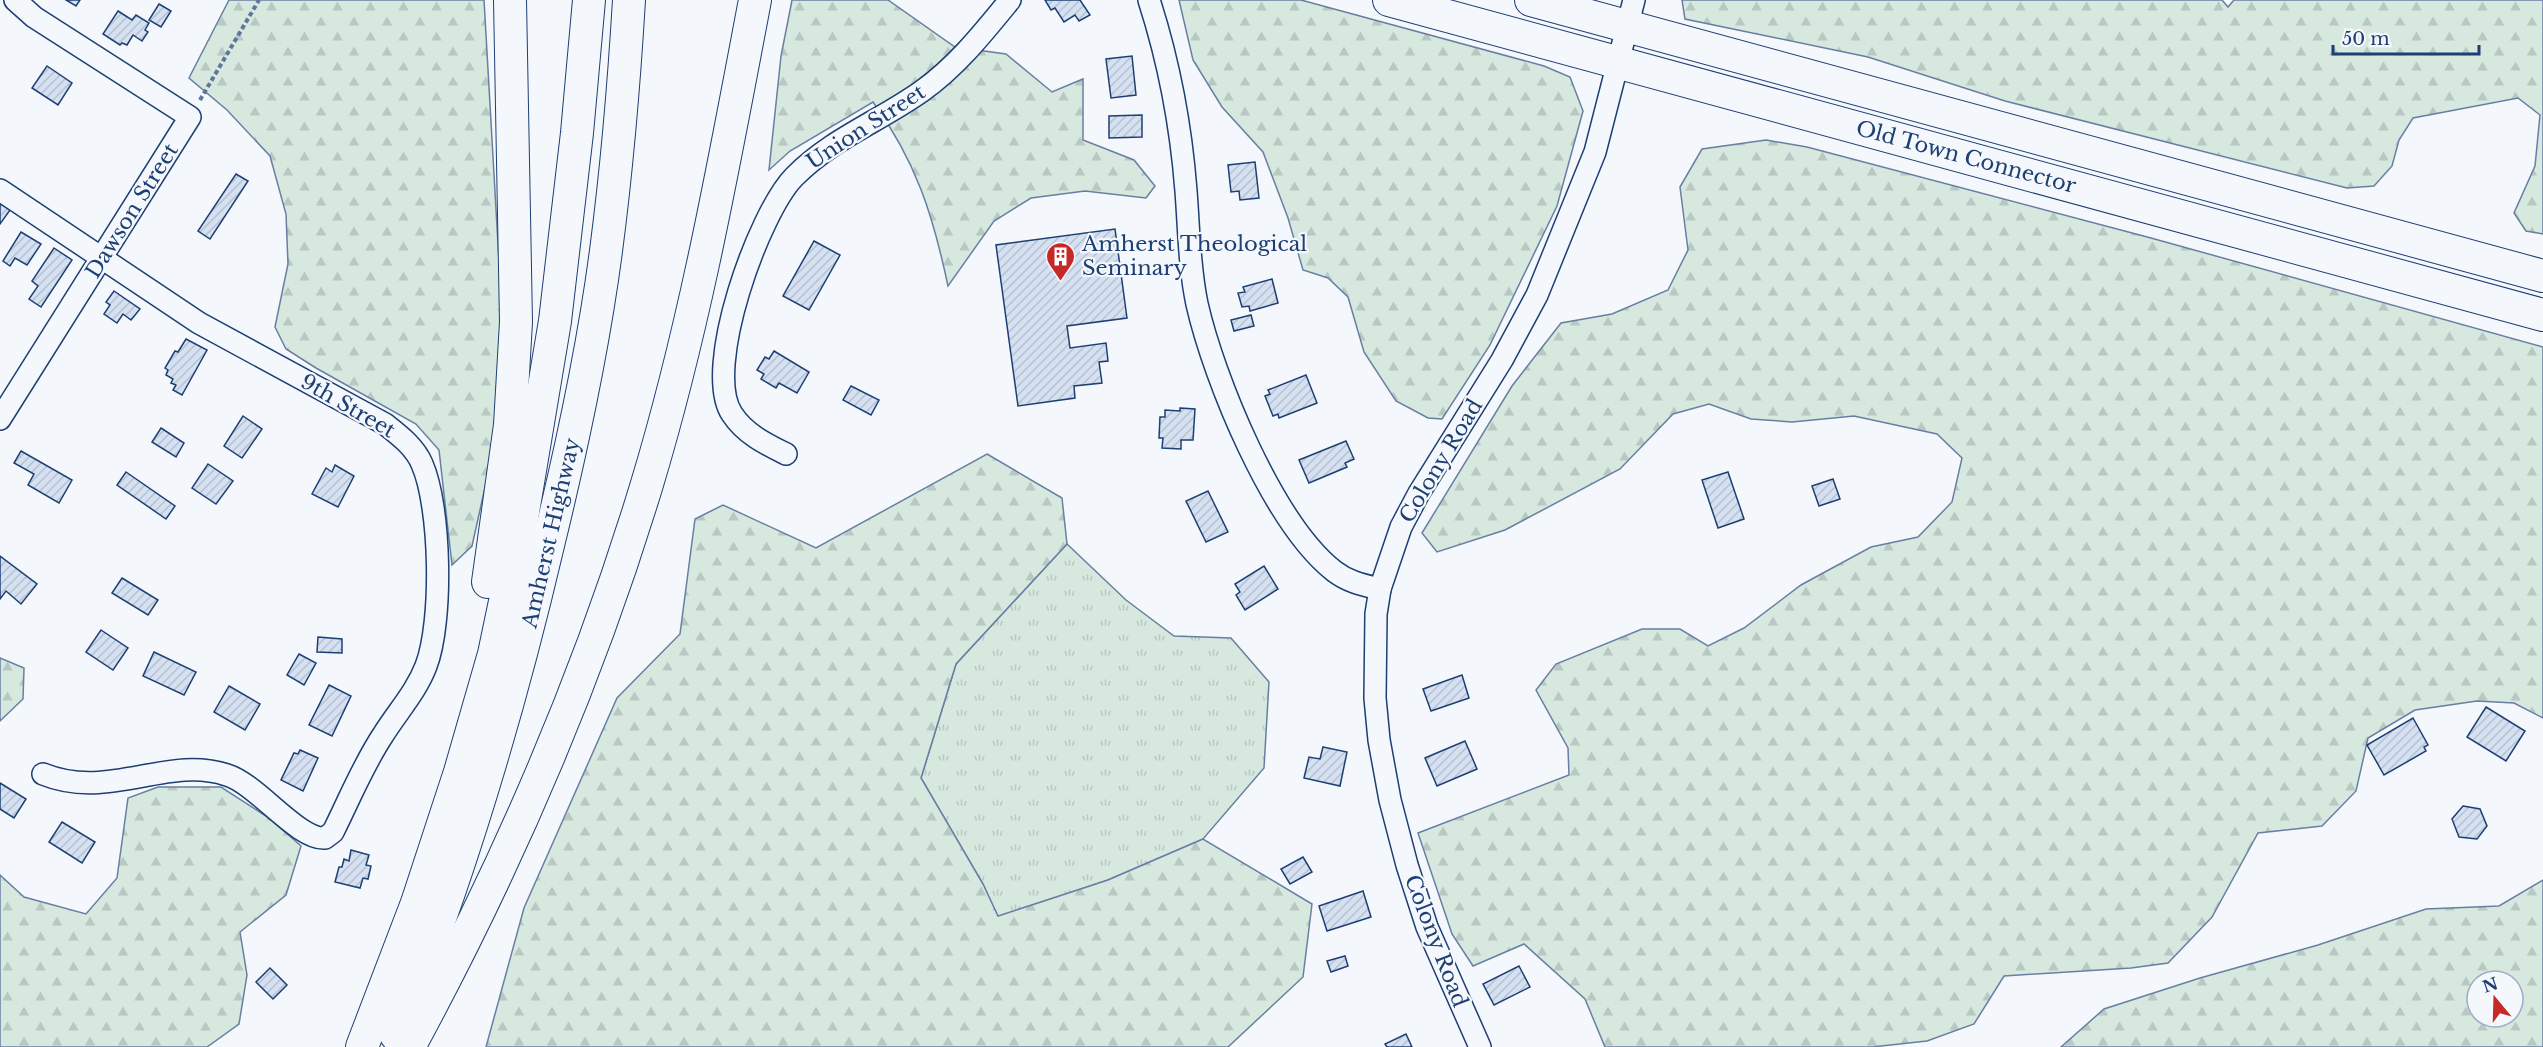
<svg xmlns="http://www.w3.org/2000/svg" width="2543" height="1047" viewBox="0 0 2543 1047" font-family="'Libre Baskerville',serif">
	<style>
		.grass { fill: url(#grass-tufts); stroke: #687fa3; stroke-width: 1.5 }
		.forest { fill: url(#forest-firs); stroke: #687fa3; stroke-width: 1.5; fill-rule: evenodd }
		.building { fill: url(#building-hatch); stroke: #1d3f73; stroke-width: 1.5 }
		.lines { fill: none; stroke-linecap: round; stroke-linejoin: round }
		.minor-casing { stroke: #1d3f73; stroke-width: 24 }
		.highway-casing { stroke: #1d3f73; stroke-width: 34 }
		.path { stroke: #5e769c; stroke-width: 4; stroke-dasharray: 4.5 3; stroke-linecap: butt }
		.minor { stroke: #f4f7fb; stroke-width: 21 }
		.highway { stroke: #f4f7fb; stroke-width: 32 }
		.labels { text-anchor: middle; dominant-baseline: central; stroke-width: 4.5; stroke-linejoin: round; paint-order: stroke }
		.street-label { font-size: 21px; fill: #1d3f73; stroke: #f4f7fb }
		.poi-label { font-size: 21px; fill: #1d3f73; stroke: #f4f7fb; text-anchor: start }
	</style>
	<defs>
		<pattern id="grass-tufts" width="24" height="20" patternUnits="userSpaceOnUse" patternTransform="scale(1.5)"><rect width="24" height="20" fill="#d7e8df"/><path d="M3 7l-1-3M5 7V3M7 7l1-3M15 17l-1-3M17 17v-4M19 17l1-3" fill="none" stroke="#b8c8c3"/></pattern>
		<pattern id="forest-firs" width="22" height="20" patternUnits="userSpaceOnUse" patternTransform="scale(1.5)"><rect width="22" height="20" fill="#d7e8df"/><path d="M5 1l3.5 6h-7zM16 11l3.5 6h-7z" fill="#b8c8c3"/></pattern>
		<pattern id="building-hatch" width="6" height="6" patternUnits="userSpaceOnUse" patternTransform="scale(1.5)"><rect width="6" height="6" fill="#d5e0f0"/><path d="M-1 1l2-2M0 6l6-6M5 7l2-2" fill="none" stroke="#b6c1d1"/></pattern>
	</defs>
	<rect width="100%" height="100%" fill="#f4f7fb"/>
	<path class="grass" d="M1067 544 1126 600 1174 636 1231 638 1269 682 1264 768 1203 839 1108 880 998 917 983 884 921 778 956 664Z"/>
	<g class="forest">
		<path d="M229 0H484L502 314 492 456 472 546 452 565 439 450 416 424 316 368 286 349 275 327 288 264 286 214 270 156 227 110 189 78Z"/>
		<path d="M792 0H888L955 47 1006 54 1052 92 1083 79V140L1134 160 1155 186 1146 198 1085 191 1031 198 994 221 948 286C933 215 916 161 873 102L790 151 769 170 781 56Z"/>
		<path d="M1179 0H1301L1544 66 1570 77 1583 111 1557 206 1490 345 1442 419 1428 418 1396 401 1364 352 1348 297 1328 278 1303 270 1288 218 1263 152 1222 107 1193 60Z"/>
		<path d="M1682 0H2222L2228 7 2234 0H2543V234L2526 231 2514 213 2535 166 2540 115 2518 98 2413 118 2399 140 2392 166 2374 186 2347 188 2005 101 1868 57 1685 19Z"/>
		<path d="M1766 140 1807 147 2151 238 2543 347V718L2514 703 2477 701 2415 710 2368 738 2356 791 2322 826 2258 833 2212 917 2168 963 2131 968 2004 976 1974 1024 1927 1041 1872 1047H1605L1585 999 1524 944 1473 966 1452 934 1418 833 1569 775 1568 748 1536 690 1556 664 1642 629H1680L1708 646 1744 628 1801 585 1871 547 1918 537 1952 502 1962 458 1937 434 1854 416 1792 422 1751 419 1709 404 1673 414 1620 469 1505 530 1437 552 1422 533 1512 386 1561 323 1612 314 1668 290 1688 250 1680 187 1702 149Z"/>
		<path d="M987 454 1062 498 1067 544 956 664 921 778 983 884 998 916 1108 880 1203 839 1312 904 1303 977 1228 1047H486L524 908 617 698 680 634 695 519 723 505 816 548Z"/>
		<path d="M0 658 24 668 23 699 0 721Z"/>
		<path d="M158 787H221L269 818 301 846 286 895 240 932 247 975 239 1024 207 1047H0V875L24 897 86 914 117 878 128 798Z"/>
		<path d="M2543 880V1047H2061L2104 1009 2200 978 2318 945 2426 909 2499 906ZM2477 981H2513V1017H2477Z"/>
	</g>
	<g class="building">
		<path d="M66 0H80L76 6Z"/>
		<path d="M1045 0H1080L1090 15 1079 21 1075 15 1064 22 1055 8 1051 10Z"/>
		<path d="M159 4 171 11 161 27 149 20Z"/>
		<path d="M118 11 132 20 136 15 149 23 145 30 148 32 142 41 133 35 127 45 122 43 120 45 103 34Z"/>
		<path d="M1132 56 1136 95 1111 98 1106 59Z"/>
		<path d="M47 66 72 83 58 105 32 88Z"/>
		<path d="M1142 115V137L1109 138V116Z"/>
		<path d="M1255 162 1259 198 1240 200 1239 191 1231 192 1228 165Z"/>
		<path d="M236 174 248 181 210 239 198 231Z"/>
		<path d="M0 203 10 210 0 224Z"/>
		<path d="M1115 229 1127 318 1067 326 1070 348 1106 343 1108 361 1099 362 1102 383 1074 386 1075 398 1018 406 996 245Z"/>
		<path d="M21 232 41 244 27 265 15 258 10 266 3 261Z"/>
		<path d="M814 241 840 255 809 310 783 296Z"/>
		<path d="M54 248 72 260 41 307 29 299 38 286 32 281Z"/>
		<path d="M1272 279 1278 303 1250 311 1249 306 1242 307 1238 293 1245 292 1243 287Z"/>
		<path d="M114 291 140 309 131 320 123 314 117 323 104 314 110 305 106 302Z"/>
		<path d="M1251 315 1254 326 1234 331 1231 320Z"/>
		<path d="M186 339 207 350 182 395 173 390 176 385 171 383 173 379 166 375 168 370 165 368 175 351 178 352Z"/>
		<path d="M774 351 809 372 797 393 779 383 776 388 761 379 764 374 757 370 765 357 769 359Z"/>
		<path d="M1306 375 1317 403 1279 418 1278 414 1273 416 1265 396 1270 394 1268 390Z"/>
		<path d="M851 386 879 400 871 415 843 400Z"/>
		<path d="M1180 408 1195 409 1193 440H1181V449L1162 448 1163 438H1159L1160 417H1165V410L1180 411Z"/>
		<path d="M243 416 262 429 242 458 224 446Z"/>
		<path d="M161 428 184 443 176 457 152 442Z"/>
		<path d="M1346 441 1354 459 1345 463 1347 467 1309 483 1299 460Z"/>
		<path d="M21 451 72 480 59 503 28 485 34 474 14 463Z"/>
		<path d="M208 464 233 481 216 504 192 488Z"/>
		<path d="M335 465 354 476 338 507 312 494 326 468 332 472Z"/>
		<path d="M126 472 175 506 166 519 117 485Z"/>
		<path d="M1728 472 1744 519 1718 528 1702 480Z"/>
		<path d="M1833 479 1840 499 1819 506 1812 486Z"/>
		<path d="M1208 491 1228 532 1206 542 1186 501Z"/>
		<path d="M0 556 37 584 21 604 6 591 0 599Z"/>
		<path d="M1264 566 1278 589 1245 610 1236 595 1240 592 1235 584Z"/>
		<path d="M122 578 158 600 148 615 112 593Z"/>
		<path d="M101 630 128 648 113 670 86 652Z"/>
		<path d="M318 637 342 639V653L317 652Z"/>
		<path d="M154 652 196 672 184 695 143 676Z"/>
		<path d="M299 654 316 663 304 685 287 675Z"/>
		<path d="M1462 675 1469 698 1431 711 1423 689Z"/>
		<path d="M329 685 351 696 332 736 309 725Z"/>
		<path d="M229 686 260 704 245 730 214 712Z"/>
		<path d="M2486 707 2525 731 2506 761 2467 737Z"/>
		<path d="M2413 718 2428 745 2424 747 2426 751 2384 775 2367 745Z"/>
		<path d="M1465 741 1477 769 1437 786 1425 758Z"/>
		<path d="M1323 747 1347 752 1340 786 1304 778 1309 757 1320 759Z"/>
		<path d="M300 750 318 758 303 791 281 780 294 753 298 754Z"/>
		<path d="M0 783 26 799 14 818 0 809Z"/>
		<path d="M2463 806 2480 809 2487 826 2477 839 2459 837 2452 819Z"/>
		<path d="M62 822 95 842 82 863 49 842Z"/>
		<path d="M351 850 369 855 366 865 371 866 368 879 363 878 360 888 335 882 339 867H342L344 859 349 861Z"/>
		<path d="M1303 857 1312 872 1290 884 1281 869Z"/>
		<path d="M1363 891 1371 917 1327 931 1319 906Z"/>
		<path d="M1345 956 1348 966 1331 972 1327 961Z"/>
		<path d="M1519 966 1530 987 1494 1005 1483 984Z"/>
		<path d="M270 968 287 985 273 999 256 982Z"/>
		<path d="M1406 1034 1412 1047H1387L1385 1044Z"/>
	</g>
	<g class="lines">
		<defs>
			<g id="minor">
				<path d="M1149 0C1169 62 1181 126 1186 191 1189 229 1189 266 1197 304 1214 379 1273 523 1334 571 1348 582 1363 585 1380 589"/>
				<path d="M0 190 199 323 385 424C399 435 415 447 422 464 441 507 443 622 426 666 416 692 398 711 383 735 363 765 349 800 333 832L325 838C298 840 257 784 227 775 167 755 109 801 43 774"/>
				<path d="M0 419 190 117 34 17 15 0"/>
				<path d="M786 454C766 444 745 434 732 414 702 369 759 213 794 177 831 139 880 121 922 91 957 66 983 33 1010 0"/>
				<path d="M1480 1047 1427 927 1407 865 1390 800 1379 740 1375 698 1376 614 1380 589 1401 527 1419 493 1502 360 1537 295 1595 152 1634 0"/>
			</g>
			<g id="highway">
				<path d="M1389 0 2543 315"/>
				<path d="M1531 0 2543 276"/>
				<path d="M488 582 510 425 516 322 510 0"/>
				<path d="M396 1035C460 876 509 711 548 545 572 447 593 350 606 251 617 167 624 84 629 0"/>
				<path d="M362 1047 417 903 460 772 494 654 520 530 555 321 577 133 589 0"/>
				<path d="M409 1047C506 868 588 679 647 484 695 325 724 163 755 0"/>
			</g>
		</defs>
		<use href="#minor" class="minor-casing"/>
		<use href="#highway" class="highway-casing"/>
		<path class="path" d="M200 100 259 0"/>
		<use href="#minor" class="minor"/>
		<use href="#highway" class="highway"/>
	</g>
	<defs>
		<symbol id="building-pin" viewBox="-11 -11 22 30"><path d="M0 17L-7.5 6A9.5 9.5 0 1 1 7.5 6Z" fill="#c62828" stroke="#f4f7fb"/><path d="M-4-6H4V6H1V3H-1V6H-4ZM-2.5-4.3h1.7v1.8h-1.7ZM.8-4.3h1.7v1.8H.8ZM-2.5-1h1.7V.8h-1.7ZM.8-1h1.7V.8H.8Z" fill="#fff"/></symbol>
	</defs>
	<g fill-rule="evenodd">
		<use href="#building-pin" x="1044" y="240" width="33" height="45"/>
	</g>
	<g class="labels">
		<g class="street-label">
			<text transform="translate(866 127) rotate(-33)">Union Street</text>
			<text transform="translate(1966 157) rotate(15)">Old Town Connector</text>
			<text transform="translate(132 211) rotate(-58)">Dawson Street</text>
			<text transform="translate(348 406) rotate(30)">9th Street</text>
			<text transform="translate(1441 461) rotate(-59)">Colony Road</text>
			<text transform="translate(551 533) rotate(-77)">Amherst Highway</text>
			<text transform="translate(1436 941) rotate(69)">Colony Road</text>
		</g>
		<g class="poi-label">
			<text x="1082" y="244">Amherst Theological<tspan x="1082" dy="24">Seminary</tspan></text>
		</g>
	</g>
	<g transform="translate(2495 999) rotate(341)"><circle r="28" fill="#f4f7fb" stroke="#9eadc5" stroke-width="1.5"/>
	<path d="M0-4.5L10 22L0 15L-10 22Z" fill="#c62828"/>
	<text y="-9" font-size="16" font-weight="bold" text-anchor="middle" fill="#1d3f73">N</text>
	</g>
	<path d="M2333 45v9h146v-9" fill="none" stroke="#1d3f73" stroke-width="3"/>
	<text x="2342" y="45" font-size="18" fill="#1d3f73" stroke="#f4f7fb" stroke-width="4.5" paint-order="stroke">50 m</text>
</svg>
